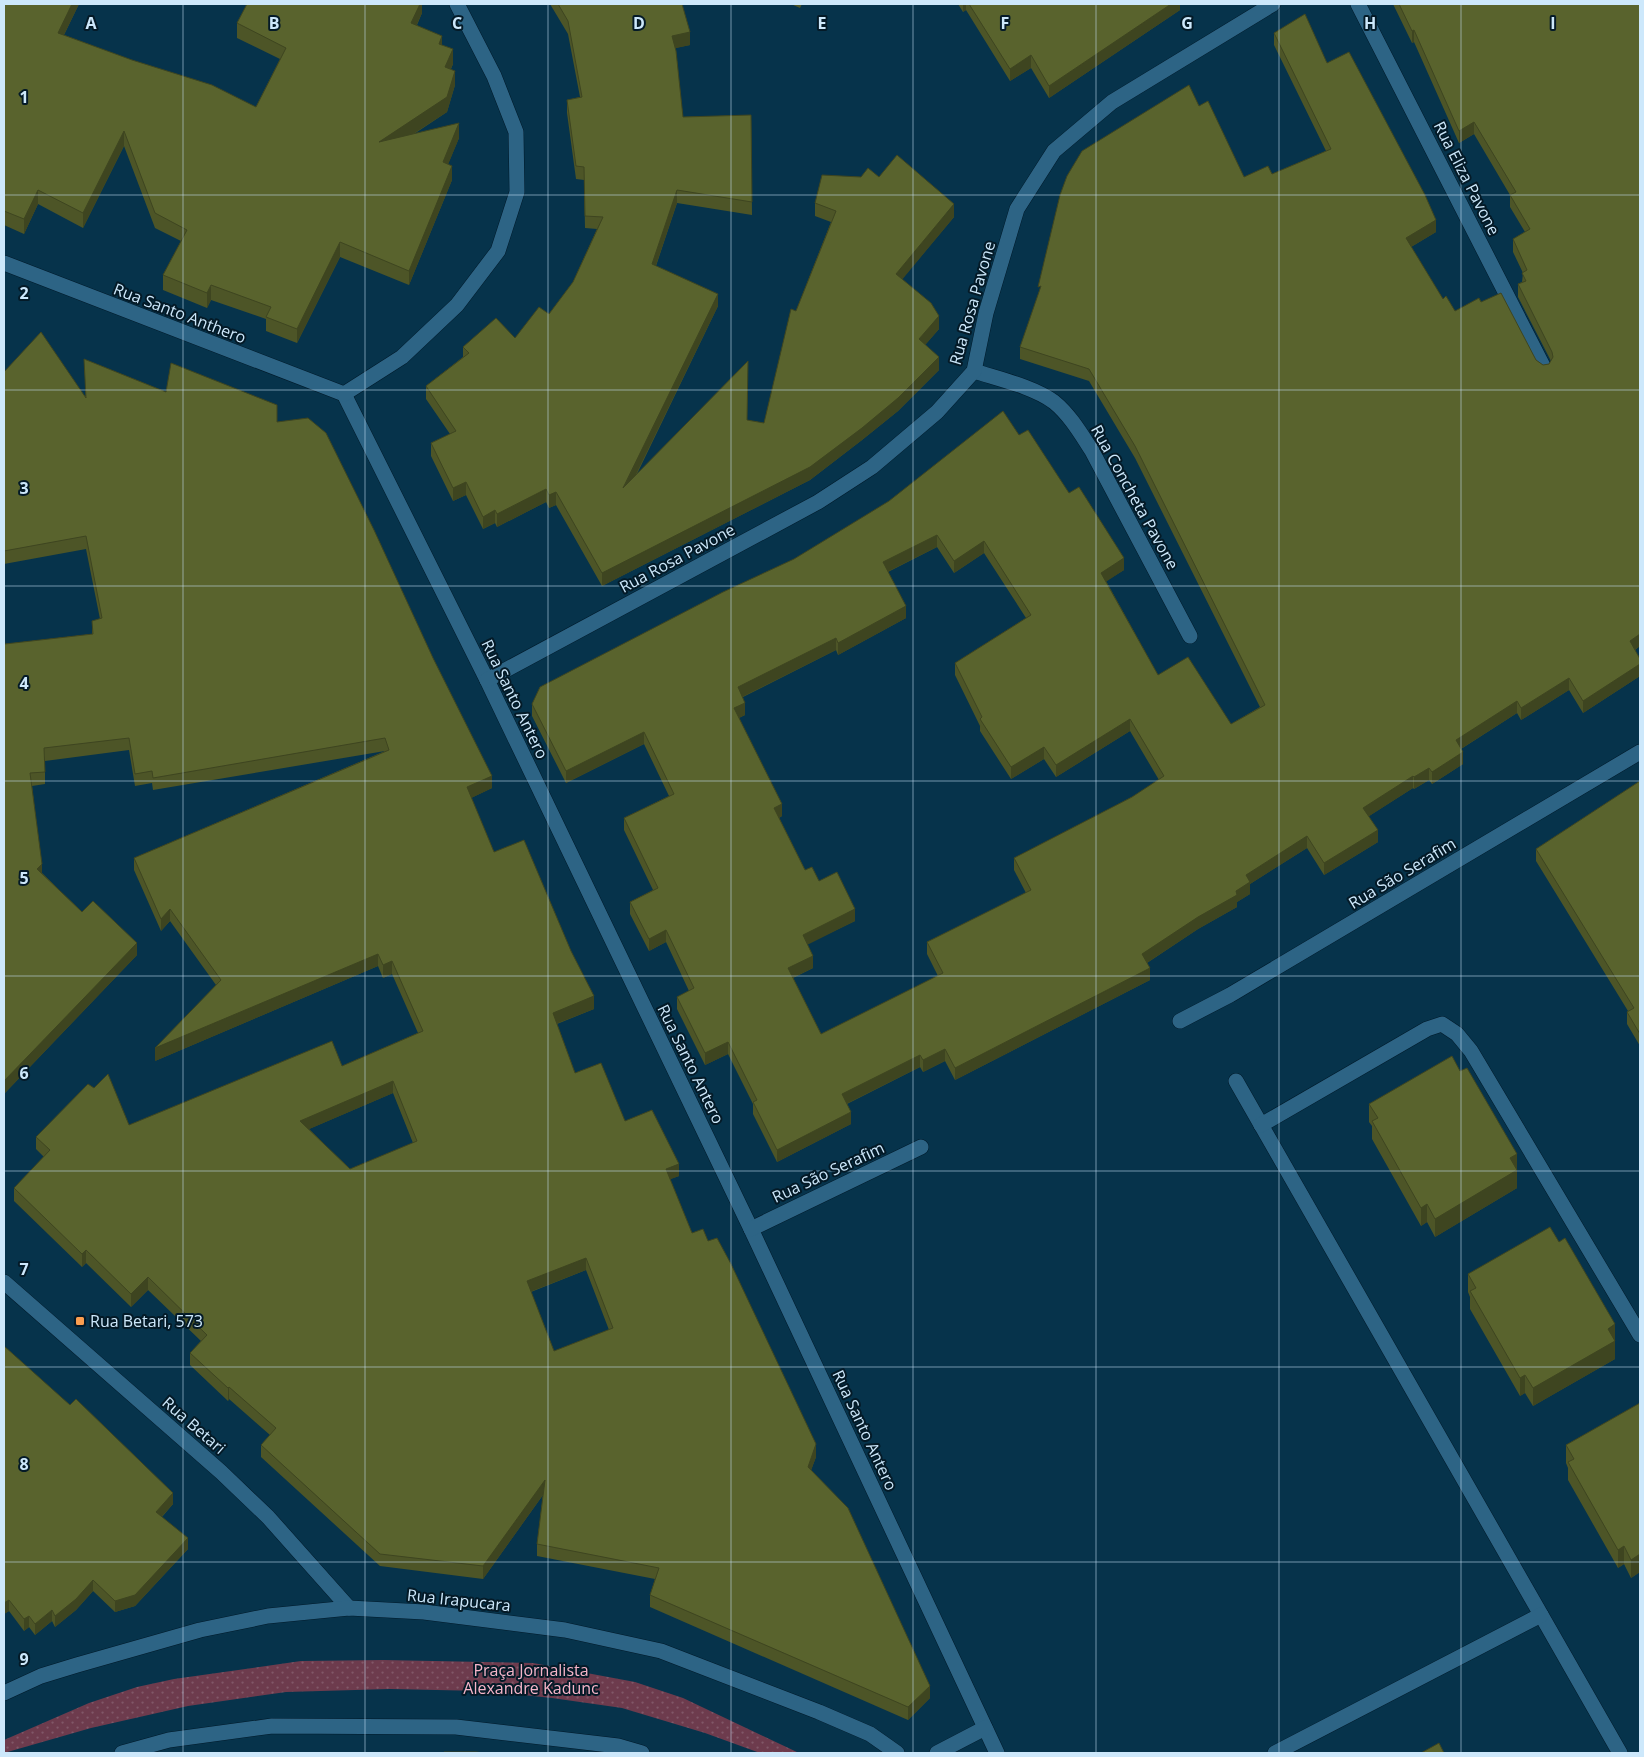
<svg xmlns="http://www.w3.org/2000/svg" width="1644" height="1757" viewBox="0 0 1644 1757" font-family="'Open Sans',sans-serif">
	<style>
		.park { fill: url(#park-dots) }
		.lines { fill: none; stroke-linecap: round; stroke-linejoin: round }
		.minor-casing { stroke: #001a2a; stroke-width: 16 }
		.minor { stroke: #2d6485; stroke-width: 15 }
		.wall { fill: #4d5527; fill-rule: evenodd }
		.shaded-wall { fill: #3e4520 }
		.building { fill: #59632d; stroke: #3e4520; fill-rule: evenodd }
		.grid { fill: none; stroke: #cde8fb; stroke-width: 1; stroke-opacity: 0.55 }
		.poi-dot { fill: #fb9e50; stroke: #041a27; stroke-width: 2 }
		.labels { text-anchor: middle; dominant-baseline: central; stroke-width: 4; stroke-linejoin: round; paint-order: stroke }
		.street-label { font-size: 16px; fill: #cde8fb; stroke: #041a27 }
		.poi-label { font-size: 16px; fill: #cde8fb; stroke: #041a27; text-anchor: start }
		.park-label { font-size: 16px; fill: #f6b5c9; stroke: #041a27 }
		.grid-label { font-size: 16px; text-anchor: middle; font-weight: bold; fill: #cde8fb; stroke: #041a27; stroke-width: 4; stroke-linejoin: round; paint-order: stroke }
	</style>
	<defs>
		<pattern id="park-dots" width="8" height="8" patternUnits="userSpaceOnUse" patternTransform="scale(1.25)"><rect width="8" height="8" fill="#6d3b4d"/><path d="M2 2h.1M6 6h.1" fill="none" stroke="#815768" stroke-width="1.8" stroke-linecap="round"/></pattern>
	</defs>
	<rect width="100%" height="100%" fill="#06334b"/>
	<path class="park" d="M383 1660 533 1663 635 1682 683 1698 799 1753H760L705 1733 622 1708 552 1698 483 1691 390 1689 286 1692 188 1706 91 1728 4 1753V1740L89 1703 137 1687 174 1679 301 1661Z"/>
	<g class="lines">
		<defs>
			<g id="minor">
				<path d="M1358 4 1544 368"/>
				<path d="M4 263 344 394"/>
				<path d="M974 371C999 379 1034 387 1054 402 1070 415 1081 434 1092 451L1190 636"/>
				<path d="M344 394 487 680 751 1229 997 1753"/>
				<path d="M344 394 402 357 457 305 498 251 517 192 516 132 494 76 457 4"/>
				<path d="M487 680 818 502 872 467 937 412 974 371 986 313 1017 209 1054 151 1112 102 1273 4"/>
				<path d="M1180 1021 1230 995 1640 752"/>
				<path d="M1236 1081 1620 1753"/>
				<path d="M1261 1125 1427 1029 1442 1024 1457 1034 1471 1051 1640 1335"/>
				<path d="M751 1229 921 1147"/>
				<path d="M4 1282 221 1472 268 1517 349 1608"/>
				<path d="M4 1693 41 1676 77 1665 200 1630 268 1616 349 1608 424 1612 565 1630 661 1651 819 1712 870 1734 897 1753"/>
				<path d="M122 1753 169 1740 272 1726 456 1727 618 1746 642 1753"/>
				<path d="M937 1753 985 1728"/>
				<path d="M1275 1753 1541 1615"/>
			</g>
		</defs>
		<use href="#minor" class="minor-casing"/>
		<use href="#minor" class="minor"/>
	</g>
	<g class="wall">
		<path d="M4 4H79L64 35 256 107 280 59 237 38V23L422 4V13L417 25 442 45 453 64 451 69 455 85 447 112 414 134 459 138 448 164 452 180 409 285 340 257 297 343 266 331V319L211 300 207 308 163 290V275L181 241 155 228 124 146 83 228 38 204 24 234 4 225Z"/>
		<path d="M550 4H682L690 45 675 48 683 117 751 115 752 215 677 203 656 266 718 306 636 476 747 420 764 423 796 311 831 222 815 216V203L861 177H879L954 217 902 279 939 329 925 345 939 370 898 411 862 440 810 480 602 586 556 505 549 508 546 502 497 527 495 523 483 529 466 495 453 501 431 456V443L450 434 426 399V386L463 357V347L515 338 549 314 573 282 597 229 585 228 584 180 576 179 567 113V100L580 97 568 34Z"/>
		<path d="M791 4H802L800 8Z"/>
		<path d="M958 4H1180V10L1049 98 1031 68 1010 81 966 10 963 12Z"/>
		<path d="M1393 4H1640V646L1635 650 1640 659V676L1583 713 1569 690 1521 720 1517 713 1461 749 1463 764 1432 784 1429 780 1414 789 1413 788 1369 816 1378 842 1324 875 1307 848 1250 884V894L1237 902V907L1198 929 1147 963 1150 980 955 1080 945 1061 923 1072 920 1067 847 1104 851 1124 777 1162 753 1114V1104L728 1054 705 1065 677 1009V997L689 991 666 942 649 951 630 914V902L653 890 624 830V818L669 796 644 744 566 783 532 716V704L1019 435 1069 493 1124 570 1106 581 1158 675 1231 724 1260 707 1135 458 1089 381 1020 359V347L1199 106 1244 177 1272 174 1326 151 1274 45V33L1327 63 1436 232 1411 247 1443 299 1455 311 1481 302 1536 360 1543 365 1549 364 1551 361 1518 297V284L1522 282 1523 273 1513 252V239L1525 232 1510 207V195L1474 134 1459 143 1414 42 1412 43ZM937 547 954 573 984 553 1026 618 955 663V675L980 726V731L1011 779 1044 759 1056 777 1130 731 1159 780 1132 797 1014 858V870L1026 893 927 942V954L938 976 821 1034 793 978 813 968 807 944 855 921 819 881 805 870 779 818 782 816 739 718 745 715 743 697 836 650 838 655 906 618 888 572Z"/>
		<path d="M84 359 166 392 277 422 492 788 471 798 494 852 594 1009 557 1024 575 1073 625 1121 679 1176 670 1179 692 1233 708 1241 816 1457 811 1470 930 1698 908 1720 650 1607V1595L655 1579 537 1556V1544L543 1495 483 1579 380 1566 261 1457V1445L270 1435 229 1399 228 1401 190 1365V1353L201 1341 148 1290 131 1307 86 1263 82 1267 14 1201V1188L44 1157 36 1149V1137L129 1125 342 1066 418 1033 392 974 383 978 378 966 155 1061 216 985 170 921 161 931 134 870V858L385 751 153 790 152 783 135 786 129 750 45 761V784L32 786 42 873 82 912 137 955 4 1094V635L5 644 92 634V621L100 619 86 549 4 564V372L86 396ZM393 1093 413 1143 350 1169 309 1129ZM586 1270 609 1330 554 1351 531 1292Z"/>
		<path d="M1640 781V1046L1627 1024V1012L1628 1011 1536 861V849Z"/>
		<path d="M1640 1065V1079L1639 1077V1066Z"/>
		<path d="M1460 1071 1517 1154V1188L1435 1237 1427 1222 1421 1226 1372 1139V1126L1369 1122V1104Z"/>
		<path d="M1559 1242 1615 1340V1359L1533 1406 1525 1393 1520 1396 1470 1309V1297L1468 1292V1274Z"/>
		<path d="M4 1346 173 1504 162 1517 188 1549 135 1606 115 1612 93 1591 76 1610 55 1627 52 1621 35 1635 29 1627 24 1631 9 1611 4 1614Z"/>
		<path d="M1640 1403V1572L1631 1578 1624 1564 1618 1568 1568 1480V1468L1566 1463V1445Z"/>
	</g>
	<g class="shaded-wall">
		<path d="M72 4H79L58 47V33Z"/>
		<path d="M420 4H422V13L411 37V23Z"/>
		<path d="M963 4H966V10L963 12Z"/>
		<path d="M1171 4H1180V10L1049 98V86Z"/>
		<path d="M1414 30V42L1412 43V31Z"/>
		<path d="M690 32V45L672 49V36Z"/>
		<path d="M442 36V50L439 44Z"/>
		<path d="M453 49V64L445 82V67Z"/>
		<path d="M1031 55V68L1010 81V69Z"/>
		<path d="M455 71V85L447 112 379 156V142Z"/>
		<path d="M1474 122V134L1459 143V131Z"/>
		<path d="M459 123V138L443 177V162Z"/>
		<path d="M124 131V146L83 228V213Z"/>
		<path d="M452 166V180L409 285V271Z"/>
		<path d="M38 190V204L24 234V219Z"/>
		<path d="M677 190V203L652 277V264Z"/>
		<path d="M954 204V217L896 287V274Z"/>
		<path d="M1436 220V232L1406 250V238Z"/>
		<path d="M340 242V257L297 343V329Z"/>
		<path d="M211 285V300L207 308V293Z"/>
		<path d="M718 294V306L623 501V488Z"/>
		<path d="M939 316V329L919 352V339Z"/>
		<path d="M939 357V370L898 411 862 440 810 480 602 586V573Z"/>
		<path d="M466 482V495L453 501V488Z"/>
		<path d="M546 489V502L497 527V514Z"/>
		<path d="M556 492V505L549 508V495Z"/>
		<path d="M495 510V523L483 529V517Z"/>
		<path d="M937 535V547L883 574V562Z"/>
		<path d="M984 541V553L954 573V561Z"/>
		<path d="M1124 558V570L1101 585V573Z"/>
		<path d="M906 606V618L838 655V643Z"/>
		<path d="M1640 634V646L1630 653V641Z"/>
		<path d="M836 638V650L738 699V687Z"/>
		<path d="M1640 664V676L1583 713V701Z"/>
		<path d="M1569 678V690L1521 720V708Z"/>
		<path d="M1517 701V713L1456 752V740Z"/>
		<path d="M745 703V715L734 720V708Z"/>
		<path d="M1130 719V731L1056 777V765Z"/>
		<path d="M644 732V744L566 783V771Z"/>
		<path d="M1044 747V759L1011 779V767Z"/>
		<path d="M1463 752V764L1432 784V772Z"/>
		<path d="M1429 768V780L1414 789V777Z"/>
		<path d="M492 776V788L467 800V787Z"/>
		<path d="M1413 776V788L1363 820V808Z"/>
		<path d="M782 804V816L774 820V808Z"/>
		<path d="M1378 830V842L1324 875V863Z"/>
		<path d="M1307 836V848L1250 884V894L1237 902V907L1198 929 1142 966V954L1236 891 1246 875Z"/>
		<path d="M42 864V876L37 869Z"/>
		<path d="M170 909V921L161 931V919Z"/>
		<path d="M855 909V921L803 947V935Z"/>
		<path d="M666 930V942L649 951V939Z"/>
		<path d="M137 943V955L4 1094V1081Z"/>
		<path d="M378 954V966L155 1061V1048Z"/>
		<path d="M813 956V968L788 980V968Z"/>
		<path d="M392 961V974L383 978V965Z"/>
		<path d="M1150 968V980L955 1080V1068Z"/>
		<path d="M594 996V1009L553 1025V1013Z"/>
		<path d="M728 1042V1054L705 1065V1053Z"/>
		<path d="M945 1049V1061L923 1072V1060Z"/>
		<path d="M920 1055V1067L842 1106V1094Z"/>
		<path d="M393 1081V1093L300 1133V1121Z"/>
		<path d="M851 1112V1124L777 1162V1150Z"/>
		<path d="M1517 1154V1188L1435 1237V1219L1510 1158Z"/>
		<path d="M679 1164V1176L666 1181V1169Z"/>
		<path d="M1427 1204V1222L1421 1226V1208Z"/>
		<path d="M86 1250V1263L82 1267V1254Z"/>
		<path d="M586 1258V1270L527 1293V1281Z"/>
		<path d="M148 1277V1290L131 1307V1294Z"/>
		<path d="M1615 1324V1359L1533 1406V1388Z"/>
		<path d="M1525 1375V1393L1520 1396V1378Z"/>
		<path d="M229 1387V1399L228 1401V1388Z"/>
		<path d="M816 1444V1457L808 1479V1467Z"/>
		<path d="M545 1480V1492L483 1579V1566Z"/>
		<path d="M173 1493V1504L156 1523V1512Z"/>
		<path d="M188 1538V1549L135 1606 115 1612V1601Z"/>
		<path d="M1624 1546V1564L1618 1568V1550Z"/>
		<path d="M1640 1554V1572L1631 1578V1560Z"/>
		<path d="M93 1580V1591L76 1610 55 1627V1616Z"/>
		<path d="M9 1600V1611L4 1614V1603Z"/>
		<path d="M52 1610V1621L35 1635V1624Z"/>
		<path d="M29 1616V1627L24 1631V1619Z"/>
		<path d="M930 1686V1698L908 1720V1707Z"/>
	</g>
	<g class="building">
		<path d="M4 4H72L58 33 132 60 212 85 256 107 286 48 237 23 247 4H420L411 23 442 36 439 44 453 49 445 67 455 71 447 97 379 142 459 123 443 162 452 166 409 271 340 242 297 329 266 317 271 307 211 285 207 293 163 275 187 230 155 213 124 131 83 213 38 190 24 219 4 211Z"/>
		<path d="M558 4H682L690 32 672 36 676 51 683 117 751 115 752 202 677 190 652 264 718 294 623 488 748 361 747 420 764 423 791 309 796 311 836 211 815 203 822 175 861 177 868 168 879 177 897 155 954 204 896 274 931 303 939 316 919 339 939 357 898 398 862 428 810 467 602 573 556 492 549 495 546 489 497 514 495 510 483 517 466 482 453 488 431 443 456 431 426 386 469 353 463 347 496 318 515 338 539 307 549 314 573 282 603 217 585 216 584 167 576 166 567 100 582 97 568 21Z"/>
		<path d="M969 4H1171L1049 86 1031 55 1010 69Z"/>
		<path d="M1399 4H1640V634L1630 641 1640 659V664L1583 701 1569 678 1521 708 1517 701 1456 740 1463 752 1432 772 1429 768 1414 777 1413 776 1363 808 1378 830 1324 863 1307 836 1246 875 1250 882 1236 891 1237 895 1198 917 1142 954 1150 968 955 1068 945 1049 923 1060 920 1055 842 1094 851 1112 777 1150 753 1102 757 1100 728 1042 705 1053 677 997 694 988 666 930 649 939 630 902 658 888 624 818 674 794 644 732 566 771 532 704 540 687 723 592 794 559 889 501 1003 411 1019 435 1028 430 1069 493 1079 487 1124 558 1101 573 1158 675 1188 657 1231 724 1265 705 1135 446 1089 369 1020 347 1041 286 1038 287 1060 195 1067 176 1082 151 1189 85 1199 106 1208 101 1244 177 1268 166 1272 174 1331 149 1274 33 1305 14 1327 63 1349 52 1425 195 1436 220 1406 238 1443 299 1446 296 1455 311 1479 298 1481 302 1501 293 1536 360 1543 365 1549 364 1553 357 1552 352 1518 284 1526 281 1522 273 1527 270 1513 239 1530 229 1510 195 1516 192 1474 122 1459 131 1414 30 1412 31ZM937 535 954 561 984 541 1031 615 955 663 982 717 980 719 1011 767 1044 747 1056 765 1130 719 1164 776 1132 797 1014 858 1031 890 927 942 943 973 821 1034 788 968 813 956 803 935 855 909 837 872 819 881 812 867 805 870 774 808 782 804 734 708 745 703 738 687 836 638 838 643 906 606 883 562Z"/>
		<path d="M41 332 86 398 84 359 166 392 171 363 277 405V422L308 418 326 433 374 530 433 658 492 776 467 787 494 852 524 840 571 951 594 996 553 1013 575 1073 601 1063 625 1121 652 1110 679 1164 666 1169 692 1233 703 1229 708 1241 717 1238 731 1264 816 1444 808 1467 848 1508 930 1686 908 1707 650 1595 659 1568 537 1544 545 1480 483 1566 380 1554 261 1445 276 1428 229 1387 228 1388 190 1353 207 1335 148 1277 131 1294 86 1250 82 1254 14 1188 50 1150 36 1137 88 1084 94 1088 108 1074 129 1125 332 1041 342 1066 423 1031 392 961 383 965 378 954 155 1048 221 980 170 909 161 919 134 858 389 750 385 738 153 778 152 771 135 774 129 738 44 748 45 772 30 773 42 864 37 869 82 912 93 901 137 943 4 1081V635L5 644 93 634 92 621 102 618 86 536 4 551V372ZM393 1081 417 1141 350 1169 300 1121ZM586 1258 613 1328 554 1351 527 1281Z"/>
		<path d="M1640 781V1034L1627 1012 1634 1008 1536 849Z"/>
		<path d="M1452 1056 1460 1071 1467 1068 1517 1154 1510 1158 1517 1170 1435 1219 1427 1204 1421 1208 1372 1121 1378 1118 1369 1104Z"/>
		<path d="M1550 1227 1559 1242 1565 1238 1615 1324 1608 1329 1615 1341 1533 1388 1525 1375 1520 1378 1470 1291 1476 1288 1468 1274Z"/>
		<path d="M4 1346 70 1405 76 1399 173 1493 156 1512 188 1538 135 1595 115 1601 93 1580 76 1599 55 1616 52 1610 35 1624 29 1616 24 1619 9 1600 4 1603Z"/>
		<path d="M1640 1403V1554L1631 1560 1624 1546 1618 1550 1568 1462 1574 1459 1566 1445Z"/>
		<path d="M1439 1743 1444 1753H1421Z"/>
		<path d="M444 1752H476L483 1753H444Z"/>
	</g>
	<path class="grid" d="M183 4V1753M365 4V1753M548 4V1753M731 4V1753M913 4V1753M1096 4V1753M1279 4V1753M1461 4V1753M4 195H1640M4 390H1640M4 586H1640M4 781H1640M4 976H1640M4 1171H1640M4 1367H1640M4 1562H1640"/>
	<rect class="poi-dot" x="75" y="1316" width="10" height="10" rx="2.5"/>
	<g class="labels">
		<g class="street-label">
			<text transform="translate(1467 178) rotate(63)">Rua Eliza Pavone</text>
			<text transform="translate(972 303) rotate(-74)">Rua Rosa Pavone</text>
			<text transform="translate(180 313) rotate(21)">Rua Santo Anthero</text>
			<text transform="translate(1135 497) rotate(61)">Rua Concheta Pavone</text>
			<text transform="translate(677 558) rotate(-28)">Rua Rosa Pavone</text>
			<text transform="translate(515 699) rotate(64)">Rua Santo Antero</text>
			<text transform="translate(1402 873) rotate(-31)">Rua São Serafim</text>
			<text transform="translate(691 1064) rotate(64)">Rua Santo Antero</text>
			<text transform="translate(828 1172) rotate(-25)">Rua São Serafim</text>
			<text transform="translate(194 1425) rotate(41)">Rua Betari</text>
			<text transform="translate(865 1430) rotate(65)">Rua Santo Antero</text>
			<text transform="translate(459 1600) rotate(6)">Rua Irapucara</text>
		</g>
		<g class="poi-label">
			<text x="90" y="1321">Rua Betari, 573</text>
		</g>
		<g class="park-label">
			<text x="531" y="1670">Praça Jornalista<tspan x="531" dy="18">Alexandre Kadunc</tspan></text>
		</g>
	</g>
	<g class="grid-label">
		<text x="91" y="29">A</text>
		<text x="274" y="29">B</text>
		<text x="457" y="29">C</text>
		<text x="639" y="29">D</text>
		<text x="822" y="29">E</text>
		<text x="1005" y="29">F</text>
		<text x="1187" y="29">G</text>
		<text x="1370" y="29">H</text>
		<text x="1553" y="29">I</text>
		<text x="24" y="103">1</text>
		<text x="24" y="299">2</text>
		<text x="24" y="494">3</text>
		<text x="24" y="689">4</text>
		<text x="24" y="884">5</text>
		<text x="24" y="1079">6</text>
		<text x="24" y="1275">7</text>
		<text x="24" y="1470">8</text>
		<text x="24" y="1665">9</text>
	</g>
	<rect width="1644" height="1757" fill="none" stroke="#cde8fb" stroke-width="10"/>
</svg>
